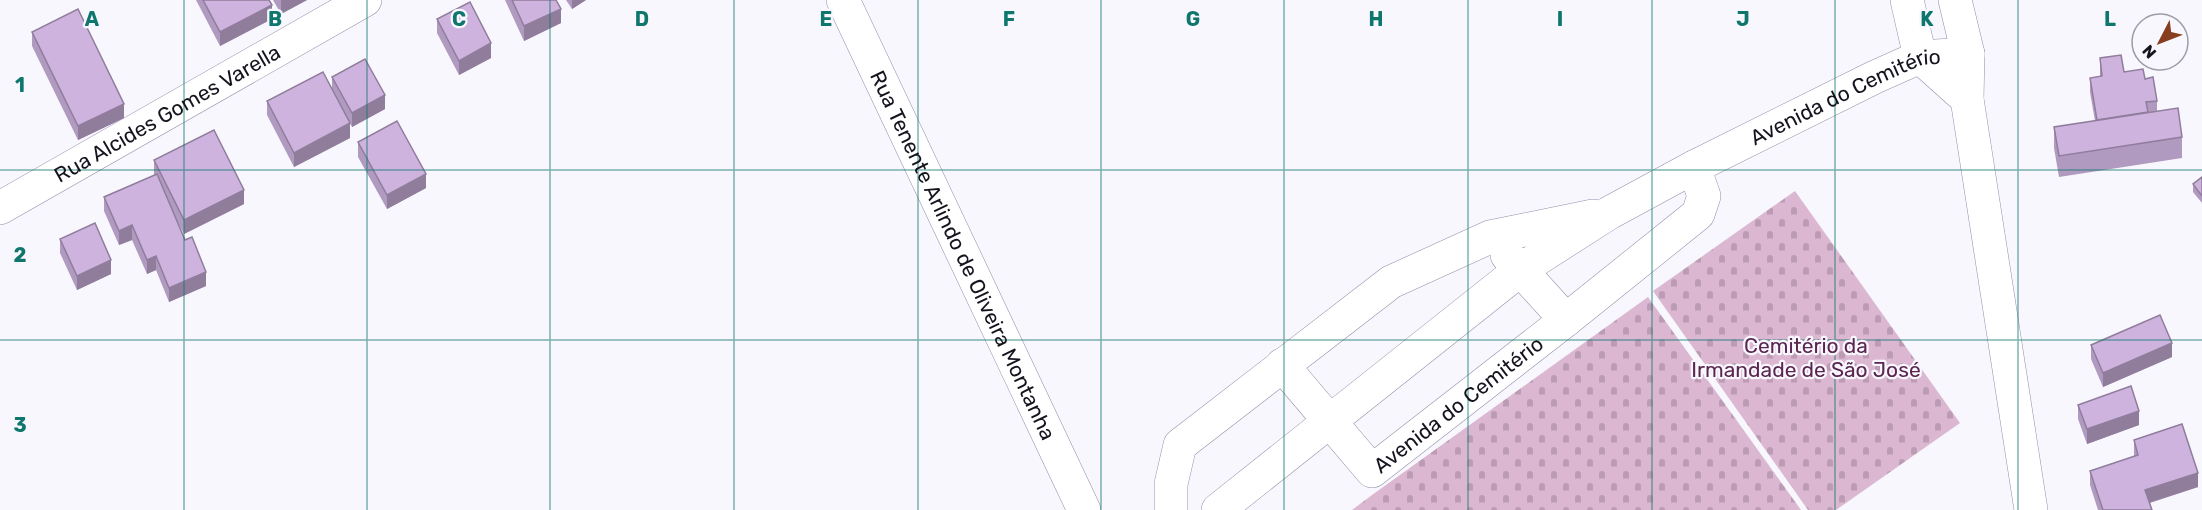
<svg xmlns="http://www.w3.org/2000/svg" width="2202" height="510" viewBox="0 0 2202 510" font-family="Rubik,sans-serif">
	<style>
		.cemetery { fill: url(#cemetery-stones) }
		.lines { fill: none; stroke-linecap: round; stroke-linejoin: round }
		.minor-casing { stroke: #918fab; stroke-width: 34 }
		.secondary-casing { stroke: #918fab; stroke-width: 34 }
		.minor { stroke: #fff; stroke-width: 33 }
		.secondary { stroke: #fff; stroke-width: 33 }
		.wall { fill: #b19ac0 }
		.shaded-wall { fill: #907d9c }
		.building { fill: #ceb3df; stroke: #907d9c; stroke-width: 1.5 }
		.grid { fill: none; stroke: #0f766e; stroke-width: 1.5; stroke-opacity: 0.55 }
		.labels { text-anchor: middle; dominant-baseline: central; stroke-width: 4.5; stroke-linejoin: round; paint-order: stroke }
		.street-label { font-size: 21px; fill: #15141e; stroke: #f8f7fd }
		.park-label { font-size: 21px; fill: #5a2550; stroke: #f8f7fd }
		.grid-label { font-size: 20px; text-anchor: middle; font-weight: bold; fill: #0f766e; stroke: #f8f7fd; stroke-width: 4.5; stroke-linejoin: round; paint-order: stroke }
	</style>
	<defs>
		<pattern id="cemetery-stones" width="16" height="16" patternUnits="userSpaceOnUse" patternTransform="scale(1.5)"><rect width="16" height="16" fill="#dcb7d2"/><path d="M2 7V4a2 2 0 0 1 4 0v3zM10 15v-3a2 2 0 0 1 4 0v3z" fill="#bc9cb4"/></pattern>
	</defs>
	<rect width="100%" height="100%" fill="#f8f7fd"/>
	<g class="cemetery">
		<path d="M1795 191 1960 423 1836 510H1808L1653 291Z"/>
		<path d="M1648 297 1801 510H1352L1372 495Z"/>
	</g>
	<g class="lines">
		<defs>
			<g id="minor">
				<path id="s1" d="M843 0 1084 510"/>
				<path id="s2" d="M0 208 365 0"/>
				<path d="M1507 255 1566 320"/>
				<path id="s3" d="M1282 365 1372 471 1566 320 1698 214 1704 196 1694 167"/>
				<path d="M1171 510V484L1180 445 1391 282 1490 237 1593 216"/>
				<path id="s4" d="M1218 510 1520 270 1609 213 1694 167 1875 77 1920 57 1968 54"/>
			</g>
			<g id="secondary">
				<path d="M1907 0 1920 57 1967 99"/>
				<path d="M1955 0 1968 54 1967 99 2031 510"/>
			</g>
		</defs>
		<use href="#minor" class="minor-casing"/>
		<use href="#secondary" class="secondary-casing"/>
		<use href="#minor" class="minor"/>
		<use href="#secondary" class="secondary"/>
	</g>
	<g class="wall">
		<path d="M196 0H269L272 19 220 46Z"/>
		<path d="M273 0H307L281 14Z"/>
		<path d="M505 0H556L561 23 524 41Z"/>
		<path d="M566 0H586L572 9Z"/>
		<path d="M437 19 491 58 459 75 437 33Z"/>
		<path d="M32 32 124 118 78 140 32 46Z"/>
		<path d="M2100 58 2124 72 2145 79 2157 101V111L2182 137V158L2059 177 2054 148V127L2095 121 2090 92V78L2100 76Z"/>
		<path d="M332 77 385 109 352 127 349 122 350 138 294 167 267 115V101L332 90Z"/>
		<path d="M358 142 426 188 387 209 358 157Z"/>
		<path d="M154 160 244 204 184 234 175 217 206 286 169 302 156 270 147 274 132 240 119 245 104 211V197L154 175Z"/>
		<path d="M2202 177V203L2193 192V184Z"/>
		<path d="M60 239 111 274 77 290 60 253Z"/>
		<path d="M2091 345 2172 357 2103 387 2091 359Z"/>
		<path d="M2078 405 2139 425 2087 444 2078 419Z"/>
		<path d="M2134 440 2198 487 2150 503 2152 510H2098L2090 485V471L2134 456Z"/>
	</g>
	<g class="shaded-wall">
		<path d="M281 0H307L281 14Z"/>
		<path d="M572 0H586L572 9Z"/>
		<path d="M272 5V19L220 46V32Z"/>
		<path d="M561 9V23L524 41V26Z"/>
		<path d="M491 43V58L459 75V61Z"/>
		<path d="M385 95V109L352 127V113Z"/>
		<path d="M124 104V118L78 140V126Z"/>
		<path d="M350 123V138L294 167V153Z"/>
		<path d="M426 174V188L387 209V195Z"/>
		<path d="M244 190V204L184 234V220Z"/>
		<path d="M132 225V240L119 245V231Z"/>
		<path d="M156 256V270L147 274V260Z"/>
		<path d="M111 260V274L77 290V276Z"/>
		<path d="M206 272V286L169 302V288Z"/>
		<path d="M2172 343V357L2103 387V373Z"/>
		<path d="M2139 411V425L2087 444V429Z"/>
		<path d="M2198 473V487L2145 504V490Z"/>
	</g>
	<g class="building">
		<path d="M203 0H269L272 5 220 32Z"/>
		<path d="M512 0H556L561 9 524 26Z"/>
		<path d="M470 2 491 43 459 61 437 19Z"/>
		<path d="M78 9 124 104 78 126 32 32Z"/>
		<path d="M2121 55 2124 72 2143 69 2145 79 2153 77 2157 101 2146 102 2148 112 2097 120 2090 78 2102 76 2100 58Z"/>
		<path d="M365 59 385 95 352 113 332 77Z"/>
		<path d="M323 72 350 123 294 153 267 101Z"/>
		<path d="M2178 108 2182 137 2059 156 2054 127Z"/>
		<path d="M397 121 426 174 387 195 358 142Z"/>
		<path d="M214 130 244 190 184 220 154 160Z"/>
		<path d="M157 174 185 240 192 237 206 272 169 288 156 256 147 260 132 225 119 231 104 197Z"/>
		<path d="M2202 177V196L2193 184Z"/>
		<path d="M95 223 111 260 77 276 60 239Z"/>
		<path d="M2160 315 2172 343 2103 373 2091 345Z"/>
		<path d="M2131 386 2139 411 2087 429 2078 405Z"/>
		<path d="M2182 424 2198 473 2145 490 2152 510H2103L2090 471 2138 455 2134 440Z"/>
	</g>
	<path class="grid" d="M184 0V510M367 0V510M550 0V510M734 0V510M918 0V510M1101 0V510M1284 0V510M1468 0V510M1652 0V510M1835 0V510M2018 0V510M0 170H2202M0 340H2202"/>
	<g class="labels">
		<g class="street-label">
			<text stroke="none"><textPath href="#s4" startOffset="756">Avenida do Cemitério</textPath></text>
			<text stroke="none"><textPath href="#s2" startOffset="192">Rua Alcides Gomes Varella</textPath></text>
			<text stroke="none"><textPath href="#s1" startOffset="282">Rua Tenente Arlindo de Oliveira Montanha</textPath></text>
			<text stroke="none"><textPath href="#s3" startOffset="248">Avenida do Cemitério</textPath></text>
		</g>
		<g class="park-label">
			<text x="1806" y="345">Cemitério da<tspan x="1806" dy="24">Irmandade de São José</tspan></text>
		</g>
	</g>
	<g class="grid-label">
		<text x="92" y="26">A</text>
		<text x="275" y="26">B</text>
		<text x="459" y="26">C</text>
		<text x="642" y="26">D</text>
		<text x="826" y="26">E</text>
		<text x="1009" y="26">F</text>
		<text x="1193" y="26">G</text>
		<text x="1376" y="26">H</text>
		<text x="1560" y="26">I</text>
		<text x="1743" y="26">J</text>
		<text x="1927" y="26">K</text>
		<text x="2110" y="26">L</text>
		<text x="20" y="92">1</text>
		<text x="20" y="262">2</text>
		<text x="20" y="432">3</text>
	</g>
	<g transform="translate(2160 42) rotate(228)"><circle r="28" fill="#f8f7fd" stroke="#9d9ca4" stroke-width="1.5"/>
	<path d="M0-4.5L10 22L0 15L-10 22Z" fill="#863e1e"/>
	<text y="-9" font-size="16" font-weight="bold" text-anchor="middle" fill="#15141e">N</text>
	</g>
</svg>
